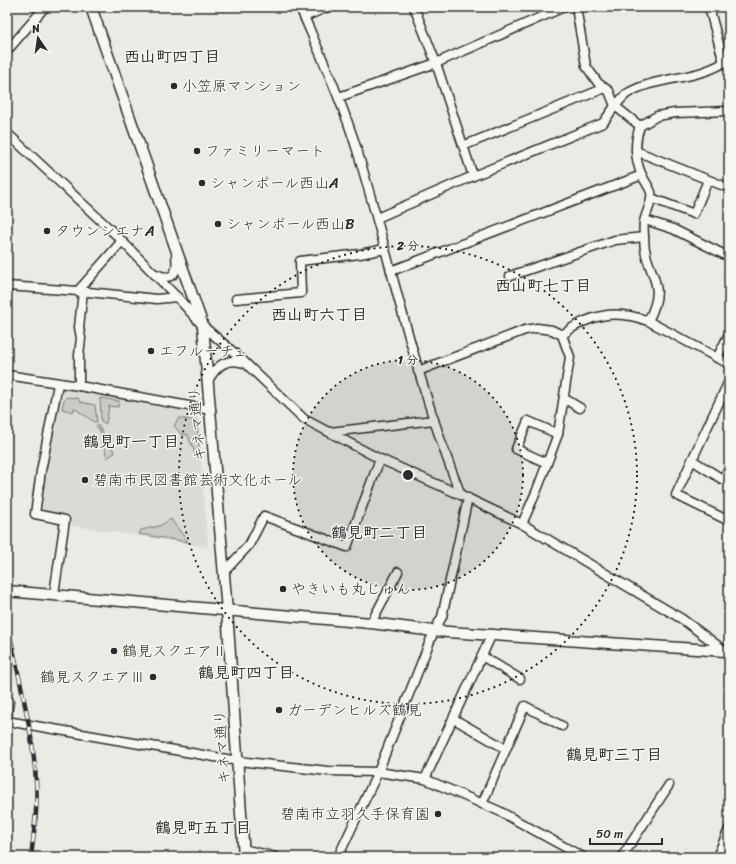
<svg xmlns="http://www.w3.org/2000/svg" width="736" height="864" viewBox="0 0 736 864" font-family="Sriracha,'Klee One',sans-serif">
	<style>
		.built { fill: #dadad6 }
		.green { fill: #cacac7; stroke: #7a7a79 }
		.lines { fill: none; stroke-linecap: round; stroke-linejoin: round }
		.minor-casing { stroke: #2b2b2b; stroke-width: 11 }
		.tertiary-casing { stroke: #2b2b2b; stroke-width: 13 }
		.minor { stroke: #f6f6f2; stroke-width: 8 }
		.tertiary { stroke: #f6f6f2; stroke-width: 10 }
		.rail-casing { stroke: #2b2b2b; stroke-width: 4.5 }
		.rail { stroke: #f6f6f2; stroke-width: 3; stroke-dasharray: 9; stroke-linecap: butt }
		.ring { fill: none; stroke: #2b2b2b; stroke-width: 2; stroke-dasharray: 2 4 }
		.poi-dot { fill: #2b2b2b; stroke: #f6f6f2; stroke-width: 1.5 }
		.labels { text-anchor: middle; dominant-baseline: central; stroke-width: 3; stroke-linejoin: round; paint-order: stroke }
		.poi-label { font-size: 15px; fill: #2b2b2b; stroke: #f6f6f2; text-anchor: start }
		.street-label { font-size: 15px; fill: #2b2b2b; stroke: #f6f6f2 }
		.neighbourhood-label { font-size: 16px; font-weight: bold; fill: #2b2b2b; stroke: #f6f6f2 }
		.centre { fill: #2b2b2b; stroke: #f6f6f2; stroke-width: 2 }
		.ring-label { font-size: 12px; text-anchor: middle; font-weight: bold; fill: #2b2b2b; stroke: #f6f6f2; stroke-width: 3; stroke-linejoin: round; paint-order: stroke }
	</style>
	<rect width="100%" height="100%" fill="#eaeae6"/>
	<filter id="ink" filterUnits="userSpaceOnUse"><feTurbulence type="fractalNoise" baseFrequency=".025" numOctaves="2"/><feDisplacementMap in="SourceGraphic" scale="8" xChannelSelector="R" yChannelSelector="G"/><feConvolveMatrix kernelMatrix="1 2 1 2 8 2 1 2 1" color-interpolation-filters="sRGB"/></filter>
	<g filter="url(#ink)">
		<path class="built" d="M61 388 197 413 208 547 69 525 70 517 42 512 40 507Z"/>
		<g class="green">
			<path d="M67 397 78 398 80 402 95 405 97 422H94L74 408 73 412 62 409 64 400Z"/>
			<path d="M100 398 119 401 118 407 109 406 106 424 101 421Z"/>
			<path d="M179 418 197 421 200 458H197L187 434 182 435 174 426Z"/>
			<path d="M98 425 115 453 107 458 101 433 96 426Z"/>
			<path d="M171 519 188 542 139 534 141 530 159 526Z"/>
		</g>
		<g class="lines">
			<defs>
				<g id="minor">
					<path d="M300 7C320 54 342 101 357 150 392 265 416 383 461 495"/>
					<path d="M414 7 436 63 473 176"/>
					<path d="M576 7 586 66 598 83 609 91 615 106C619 102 623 96 628 93 659 75 700 81 729 59"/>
					<path d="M709 7 724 63"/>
					<path d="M304 17 328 7"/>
					<path d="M7 51 45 7"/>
					<path d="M339 97 436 63 564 7"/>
					<path d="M7 133 113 232 177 297 203 326 238 356 304 419 380 459 461 495 522 524 682 619 725 651"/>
					<path d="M463 146 605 88"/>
					<path d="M636 151 729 188"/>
					<path d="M651 198 694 214 708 180"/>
					<path d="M377 218 473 176 603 123 615 106 640 126"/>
					<path d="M645 220 673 229 729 257"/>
					<path d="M391 271 642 175"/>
					<path d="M156 274C174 282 178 272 176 256"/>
					<path d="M729 275V278"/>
					<path d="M510 276 615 240 644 237"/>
					<path d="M7 286 78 291 157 299 177 297"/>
					<path d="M78 291 122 241"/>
					<path d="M236 299 301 293 300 261 360 254 385 249"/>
					<path d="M648 321 729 364"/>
					<path d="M562 335C589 314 616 309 648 321 670 280 644 275 644 237 644 232 643 227 644 222 646 212 653 202 651 192 649 187 645 181 642 176 635 160 634 143 640 126L657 116 675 113 729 111"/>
					<path d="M717 358 729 334"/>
					<path d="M418 371 525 330 537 328 552 330 562 335 570 357 558 434 537 490 522 524"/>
					<path d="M7 375 79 386V355L81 338 79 327 83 291"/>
					<path d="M208 381C216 366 227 357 244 363"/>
					<path d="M729 381 692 460 722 479 729 470"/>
					<path d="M79 386 211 410"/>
					<path d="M565 399 580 408"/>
					<path d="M330 432 434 420"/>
					<path d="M692 460 676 495 729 521"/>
					<path d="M547 463 516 449 528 421 558 434"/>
					<path d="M224 572 249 545 264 516 347 547 380 459"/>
					<path d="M54 594 65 520 35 514 41 471 58 384"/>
					<path d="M371 623 398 572"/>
					<path d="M482 656 520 679"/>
					<path d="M7 714 9 701"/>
					<path d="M454 719 506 749"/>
					<path d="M7 721 238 761 328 771 378 772 425 779 499 811 583 857"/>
					<path d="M425 779 492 634"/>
					<path d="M482 804 525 706 562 726"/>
					<path d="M243 849 276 857"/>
					<path d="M338 857 378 772 434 631 442 617 468 498"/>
					<path d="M622 857 669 785"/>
					<path d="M717 857 729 829"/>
				</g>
				<g id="tertiary">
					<path d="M91 7 203 326 227 611 244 857"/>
					<path d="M7 591 371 623 434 631 725 651 729 653"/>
				</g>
			</defs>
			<use href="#minor" class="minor-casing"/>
			<use href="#tertiary" class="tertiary-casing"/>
			<use href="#minor" class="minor"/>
			<use href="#tertiary" class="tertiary"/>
			<defs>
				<path id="rail" d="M7 621C17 672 33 729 36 781 38 807 34 831 31 857"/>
			</defs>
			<use href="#rail" class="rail-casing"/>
			<use href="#rail" class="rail"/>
		</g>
	</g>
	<circle cx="408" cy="475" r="115" fill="#2b2b2b" fill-opacity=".12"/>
	<g class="ring">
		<circle cx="408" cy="475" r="115"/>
		<circle cx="408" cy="475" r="229"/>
	</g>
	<g class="poi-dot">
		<circle cx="174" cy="86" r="4"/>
		<circle cx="197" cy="151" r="4"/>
		<circle cx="202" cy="183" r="4"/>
		<circle cx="218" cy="224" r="4"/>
		<circle cx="47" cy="231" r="4"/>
		<circle cx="151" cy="351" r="4"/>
		<circle cx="85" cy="480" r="4"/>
		<circle cx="283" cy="589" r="4"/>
		<circle cx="114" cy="651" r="4"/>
		<circle cx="153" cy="677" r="4"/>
		<circle cx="279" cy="710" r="4"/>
		<circle cx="438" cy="814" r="4"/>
	</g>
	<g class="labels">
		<g class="poi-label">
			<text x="182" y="86">小笠原マンション</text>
			<text x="205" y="151">ファミリーマート</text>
			<text x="210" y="183">シャンポール西山A</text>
			<text x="226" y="224">シャンポール西山B</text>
			<text x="55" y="231">タウンシエナA</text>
			<text x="159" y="351">エフルーチェ</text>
			<text x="93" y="480">碧南市民図書館芸術文化ホール</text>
			<text x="291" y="589">やきいも丸じゅん</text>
			<text x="122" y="651">鶴見スクエアⅡ</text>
			<text x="145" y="677" text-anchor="end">鶴見スクエアⅢ</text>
			<text x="287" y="710">ガーデンヒルズ鶴見</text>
			<text x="430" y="814" text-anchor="end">碧南市立羽久手保育園</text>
		</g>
		<g class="street-label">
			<text transform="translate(197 424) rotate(-95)">キネマ通り</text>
			<text transform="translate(222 747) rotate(-94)">キネマ通り</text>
		</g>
		<g class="neighbourhood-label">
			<text x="172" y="56">西山町四丁目</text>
			<text x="543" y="285">西山町七丁目</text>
			<text x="319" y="314">西山町六丁目</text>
			<text x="131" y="441">鶴見町一丁目</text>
			<text x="379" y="532">鶴見町二丁目</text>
			<text x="246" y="672">鶴見町四丁目</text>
			<text x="614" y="754">鶴見町三丁目</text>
			<text x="203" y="827">鶴見町五丁目</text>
		</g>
	</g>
	<circle cx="408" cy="475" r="6" class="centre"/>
	<g class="ring-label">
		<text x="408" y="250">2 分</text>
		<text x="408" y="364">1 分</text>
	</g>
	<rect width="736" height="864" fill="none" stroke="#f6f6f2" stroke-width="24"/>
	<rect x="12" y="12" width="712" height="840" fill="none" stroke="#2b2b2b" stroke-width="1.5" filter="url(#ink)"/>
	<g transform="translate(38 38) rotate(347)" stroke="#f6f6f2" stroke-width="3" paint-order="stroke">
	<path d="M0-3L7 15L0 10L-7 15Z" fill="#2b2b2b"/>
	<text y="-6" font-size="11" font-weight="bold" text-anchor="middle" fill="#2b2b2b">N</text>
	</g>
	<path d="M590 838v6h72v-6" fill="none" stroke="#2b2b2b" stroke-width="2"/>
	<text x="596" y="838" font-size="12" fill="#2b2b2b" stroke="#f6f6f2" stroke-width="3" paint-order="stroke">50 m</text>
</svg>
